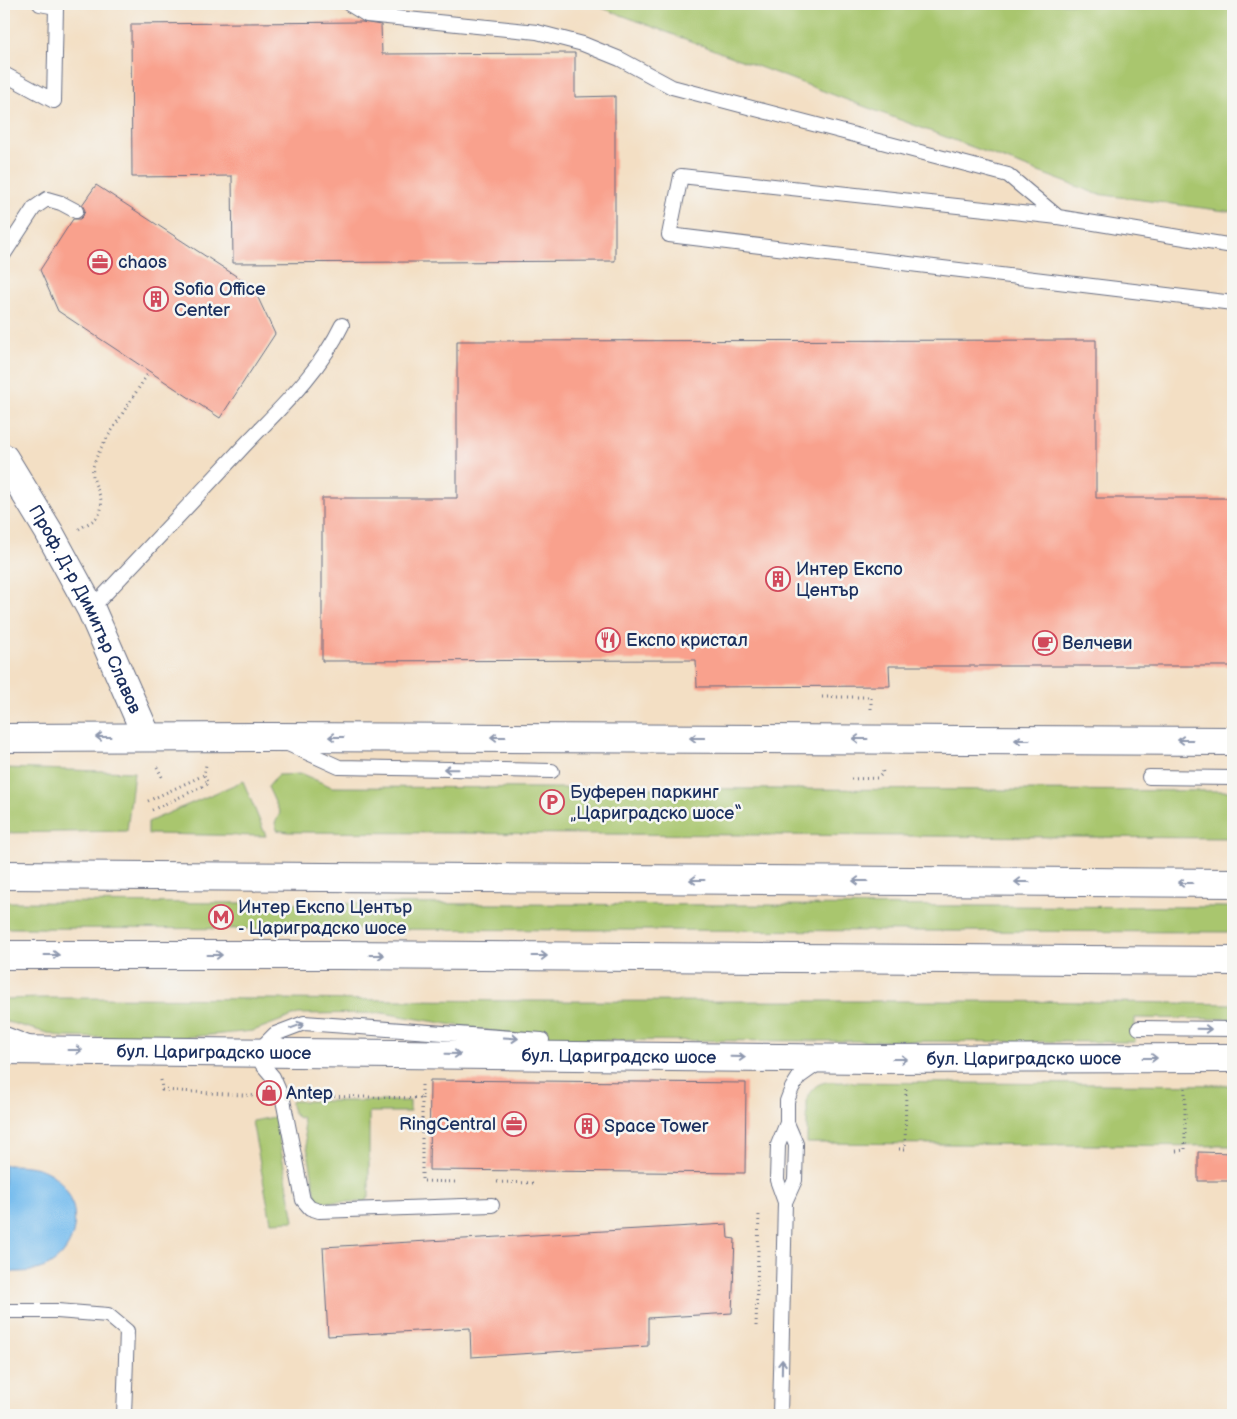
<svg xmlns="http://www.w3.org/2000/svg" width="1237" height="1419" viewBox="0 0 1237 1419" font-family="'Balsamiq Sans',sans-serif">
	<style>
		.green { fill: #a9c66e; stroke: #627a66 }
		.water { fill: #78bdee; stroke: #4a76a6 }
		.building { fill: #f9a18d }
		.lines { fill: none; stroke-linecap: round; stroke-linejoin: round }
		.service-casing { stroke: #676d82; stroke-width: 16 }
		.minor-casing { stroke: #676d82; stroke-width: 30 }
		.trunk-casing { stroke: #676d82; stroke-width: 30 }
		.path { stroke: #676d82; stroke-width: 3; stroke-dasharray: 1 4; stroke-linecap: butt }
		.service { stroke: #fff; stroke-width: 14 }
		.minor { stroke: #fff; stroke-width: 28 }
		.trunk { stroke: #fff; stroke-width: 28 }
		.oneway { stroke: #8d97ae }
		.labels { text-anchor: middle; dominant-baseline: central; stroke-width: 5; stroke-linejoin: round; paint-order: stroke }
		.poi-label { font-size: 18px; fill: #1b2f5e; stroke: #f6f6f2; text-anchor: start }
		.street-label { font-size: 18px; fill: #1b2f5e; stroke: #f6f6f2 }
	</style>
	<rect width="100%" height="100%" fill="#f6f6f2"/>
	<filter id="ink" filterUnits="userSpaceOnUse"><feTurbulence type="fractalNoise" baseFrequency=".02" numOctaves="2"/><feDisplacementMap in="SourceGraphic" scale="10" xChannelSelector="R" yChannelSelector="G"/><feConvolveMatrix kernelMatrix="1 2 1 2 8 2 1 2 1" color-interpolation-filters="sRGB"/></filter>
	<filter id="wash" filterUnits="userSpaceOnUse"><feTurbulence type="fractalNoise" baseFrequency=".0096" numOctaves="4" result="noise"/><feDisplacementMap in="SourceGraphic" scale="20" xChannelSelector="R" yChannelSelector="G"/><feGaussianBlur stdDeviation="1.12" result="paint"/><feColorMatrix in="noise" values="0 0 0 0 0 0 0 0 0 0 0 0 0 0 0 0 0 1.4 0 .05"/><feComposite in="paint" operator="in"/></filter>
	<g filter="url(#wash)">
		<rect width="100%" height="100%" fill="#f3dfc4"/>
		<g class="green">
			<path d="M592 4H1233V212L1097 194Z"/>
			<path d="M4 768 134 772 127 831 4 833Z"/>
			<path d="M302 774 332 787 1233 791V838L288 832 277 830 275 823 280 813 268 787 278 775Z"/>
			<path d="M243 781 266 836 148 834V822Z"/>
			<path d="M4 902 1233 907V932L4 928Z"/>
			<path d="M43 998C206 998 370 1000 533 1001 767 1002 1000 999 1233 1004V1019L1135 1018V1042L542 1040 383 1013 298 1014 253 1031 168 1039 62 1037 4 1021V999Z"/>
			<path d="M826 1082 1233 1085V1146L807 1143V1099C811 1089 816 1084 826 1082Z"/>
			<path d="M293 1101H410V1112H369V1196L367 1200 363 1202H324L319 1201 316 1197 302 1118 300 1117 298 1118C294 1115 290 1106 291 1102Z"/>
			<path d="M275 1117 294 1221 271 1222 252 1121Z"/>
		</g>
		<path class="water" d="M4 1165C15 1165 27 1165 38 1168 81 1181 88 1243 49 1265 35 1273 19 1272 4 1272Z"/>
		<g id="blocks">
			<g class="building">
				<path d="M362 22 381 25 382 54 575 53V97L615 96V261L233 263 232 176 132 177 131 24Z"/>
				<path d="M96 185 253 287 275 334 220 418 58 311 40 270 73 219H80L83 216 85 210 82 205Z"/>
				<path d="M1096 340V498H1233V666H889L890 686 697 687 696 660 322 661V498H457V341Z"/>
				<path d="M430 1080 746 1083 745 1173 429 1170Z"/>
				<path d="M1198 1152 1233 1153V1181H1198Z"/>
				<path d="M727 1224 728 1238 735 1239 732 1313 648 1318V1346L471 1357 470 1328 328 1336 323 1247Z"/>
			</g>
		</g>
	</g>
	<g filter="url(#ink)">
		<use href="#blocks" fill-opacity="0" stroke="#676d82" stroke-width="1"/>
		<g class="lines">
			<defs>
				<g id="service">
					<path d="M349 4 367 15 537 32 583 44 620 59 672 87 1008 175 1058 217 1233 246"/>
					<path d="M4 74 54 101 56 7 40 4"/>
					<path d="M1058 217 681 176 669 235 1233 303"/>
					<path d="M4 254 34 208 47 199 61 203 76 211"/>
					<path d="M91 609C142 555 192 502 242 448 278 410 319 373 342 325"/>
					<path d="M288 744 339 767 552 771"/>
					<path d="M1149 777 1233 778"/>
					<path d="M1139 1028 1233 1029"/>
					<path d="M785 1202 777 1180 778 1145 787 1123V1101L792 1088 799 1077 816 1065 821 1063"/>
					<path d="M492 1205 319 1211 310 1208 303 1200 283 1100 273 1077 262 1064 257 1052 275 1034 304 1023 542 1040"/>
					<path d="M4 1311H57L108 1315 127 1331 124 1415"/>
					<path d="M780 1415 785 1202 795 1180 796 1144 787 1123"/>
				</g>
				<g id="minor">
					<path id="s1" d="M4 458 49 532 91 609 147 737"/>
					<path d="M4 738 273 737 1233 741"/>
					<path id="s2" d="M4 1050 871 1059 1233 1058"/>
				</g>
				<g id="trunk">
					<path d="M4 875 1233 883"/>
					<path d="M4 955H339L1233 961"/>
					<path d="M4 1041 27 1050"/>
				</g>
			</defs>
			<use href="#service" class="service-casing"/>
			<use href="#minor" class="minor-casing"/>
			<use href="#trunk" class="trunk-casing"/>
			<g class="path">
				<path d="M79 529C85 525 94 521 98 516 109 499 90 485 93 468 96 453 108 437 116 424 127 406 138 389 149 372"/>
				<path d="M822 697H871V712"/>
				<path d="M157 767 162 777"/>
				<path d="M851 779 878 778 883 773 882 768"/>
				<path d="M148 801 204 775"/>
				<path d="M152 810 208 784 204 775 206 765"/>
				<path d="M161 1080 162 1090 258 1096"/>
				<path d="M304 1096 422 1098V1082"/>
				<path d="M422 1098V1181L456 1182"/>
				<path d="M899 1149H905L906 1088"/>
				<path d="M1176 1151 1185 1150V1087"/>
				<path d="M497 1182 536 1183"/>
				<path d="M756 1326 759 1213"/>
			</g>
			<use href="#service" class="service"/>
			<use href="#minor" class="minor"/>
			<use href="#trunk" class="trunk"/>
		</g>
		<defs><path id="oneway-shaft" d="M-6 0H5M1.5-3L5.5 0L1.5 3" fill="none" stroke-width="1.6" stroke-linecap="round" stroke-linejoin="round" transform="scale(1.25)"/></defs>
		<g class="oneway">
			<use href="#oneway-shaft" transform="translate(103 737) rotate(-180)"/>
			<use href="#oneway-shaft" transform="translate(336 737) rotate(-180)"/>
			<use href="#oneway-shaft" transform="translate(498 737) rotate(-180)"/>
			<use href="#oneway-shaft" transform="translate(697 738) rotate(-180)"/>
			<use href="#oneway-shaft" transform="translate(860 739) rotate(-180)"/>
			<use href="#oneway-shaft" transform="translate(1022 740) rotate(-180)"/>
			<use href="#oneway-shaft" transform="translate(1185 740) rotate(-180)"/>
			<use href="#oneway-shaft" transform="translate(451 769) rotate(-179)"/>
			<use href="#oneway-shaft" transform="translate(697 880) rotate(-180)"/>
			<use href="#oneway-shaft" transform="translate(860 881) rotate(-180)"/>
			<use href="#oneway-shaft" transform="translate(1022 882) rotate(-180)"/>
			<use href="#oneway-shaft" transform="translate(1185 883) rotate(180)"/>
			<use href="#oneway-shaft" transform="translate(52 955)"/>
			<use href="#oneway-shaft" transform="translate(215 955)"/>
			<use href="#oneway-shaft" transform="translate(377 955)"/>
			<use href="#oneway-shaft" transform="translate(540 956)"/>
			<use href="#oneway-shaft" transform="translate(297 1026) rotate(-20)"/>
			<use href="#oneway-shaft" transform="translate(1204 1029) rotate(1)"/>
			<use href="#oneway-shaft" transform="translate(511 1038) rotate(4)"/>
			<use href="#oneway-shaft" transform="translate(75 1050)"/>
			<use href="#oneway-shaft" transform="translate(453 1054) rotate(1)"/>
			<use href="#oneway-shaft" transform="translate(738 1057) rotate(1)"/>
			<use href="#oneway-shaft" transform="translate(1150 1058)"/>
			<use href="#oneway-shaft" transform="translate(900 1059)"/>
			<use href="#oneway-shaft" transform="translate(782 1367) rotate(-89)"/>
		</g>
	</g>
	<defs>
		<symbol id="office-ring" viewBox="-11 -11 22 22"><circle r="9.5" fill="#f6f6f2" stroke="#d1495b" stroke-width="1.5"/><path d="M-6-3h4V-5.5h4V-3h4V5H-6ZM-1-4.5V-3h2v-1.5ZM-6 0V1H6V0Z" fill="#d1495b"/></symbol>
		<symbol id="building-ring" viewBox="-11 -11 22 22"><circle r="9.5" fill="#f6f6f2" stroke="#d1495b" stroke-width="1.5"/><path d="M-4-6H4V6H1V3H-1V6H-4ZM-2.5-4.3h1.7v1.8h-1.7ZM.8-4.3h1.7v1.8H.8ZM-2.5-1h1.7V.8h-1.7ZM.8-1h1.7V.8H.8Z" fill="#d1495b"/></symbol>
		<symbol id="restaurant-ring" viewBox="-11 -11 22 22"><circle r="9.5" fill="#f6f6f2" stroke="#d1495b" stroke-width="1.5"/><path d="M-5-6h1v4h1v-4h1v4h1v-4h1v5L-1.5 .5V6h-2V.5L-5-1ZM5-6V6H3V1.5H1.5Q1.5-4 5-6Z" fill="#d1495b"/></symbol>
		<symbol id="cafe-ring" viewBox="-11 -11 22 22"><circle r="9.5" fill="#f6f6f2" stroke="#d1495b" stroke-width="1.5"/><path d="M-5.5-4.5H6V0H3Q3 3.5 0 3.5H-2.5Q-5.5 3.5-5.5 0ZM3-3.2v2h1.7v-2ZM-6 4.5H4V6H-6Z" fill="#d1495b"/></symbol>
		<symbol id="parking-ring" viewBox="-11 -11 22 22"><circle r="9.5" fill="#f6f6f2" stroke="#d1495b" stroke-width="1.5"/><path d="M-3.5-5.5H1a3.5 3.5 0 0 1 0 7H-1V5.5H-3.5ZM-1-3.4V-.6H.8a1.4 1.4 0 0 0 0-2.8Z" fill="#d1495b"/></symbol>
		<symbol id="metro-ring" viewBox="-11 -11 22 22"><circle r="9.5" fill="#f6f6f2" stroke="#d1495b" stroke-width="1.5"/><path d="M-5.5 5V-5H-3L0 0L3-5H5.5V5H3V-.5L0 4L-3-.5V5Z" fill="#d1495b"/></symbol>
		<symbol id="shop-ring" viewBox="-11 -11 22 22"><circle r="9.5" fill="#f6f6f2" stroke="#d1495b" stroke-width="1.5"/><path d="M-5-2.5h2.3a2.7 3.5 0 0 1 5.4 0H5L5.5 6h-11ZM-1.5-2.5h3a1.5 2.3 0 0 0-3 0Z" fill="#d1495b"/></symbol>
	</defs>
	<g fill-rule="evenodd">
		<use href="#office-ring" x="86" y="248" width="28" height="28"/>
		<use href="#building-ring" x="142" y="285" width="28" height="28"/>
		<use href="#building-ring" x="764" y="565" width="28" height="28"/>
		<use href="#restaurant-ring" x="594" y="626" width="28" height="28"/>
		<use href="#cafe-ring" x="1031" y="629" width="28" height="28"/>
		<use href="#parking-ring" x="538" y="788" width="28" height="28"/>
		<use href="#metro-ring" x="207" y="903" width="28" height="28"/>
		<use href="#shop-ring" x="255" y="1079" width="28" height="28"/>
		<use href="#office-ring" x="500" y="1110" width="28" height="28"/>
		<use href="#building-ring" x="573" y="1112" width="28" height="28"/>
	</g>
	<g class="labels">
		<g class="poi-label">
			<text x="118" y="262">chaos</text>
			<text x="174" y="289">Sofia Office<tspan x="174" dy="21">Center</tspan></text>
			<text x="796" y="569">Интер Експо<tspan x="796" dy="21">Център</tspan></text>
			<text x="626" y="640">Експо кристал</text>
			<text x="1062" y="643">Велчеви</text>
			<text x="570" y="792">Буферен паркинг<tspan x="570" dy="21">„Цариградско шосе“</tspan></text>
			<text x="238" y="907">Интер Експо Център<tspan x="238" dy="21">- Цариградско шосе</tspan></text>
			<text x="286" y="1093">Antep</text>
			<text x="496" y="1124" text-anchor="end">RingCentral</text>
			<text x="604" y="1126">Space Tower</text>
		</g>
		<g class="street-label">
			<text stroke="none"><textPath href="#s1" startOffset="172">Проф. Д-р Димитър Славов</textPath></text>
			<text stroke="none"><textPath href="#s2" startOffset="210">бул. Цариградско шосе</textPath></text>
			<text stroke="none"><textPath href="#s2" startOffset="615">бул. Цариградско шосе</textPath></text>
			<text stroke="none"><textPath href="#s2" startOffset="1020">бул. Цариградско шосе</textPath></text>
		</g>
	</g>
	<rect width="1237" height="1419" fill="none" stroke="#f6f6f2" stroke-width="20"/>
</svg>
